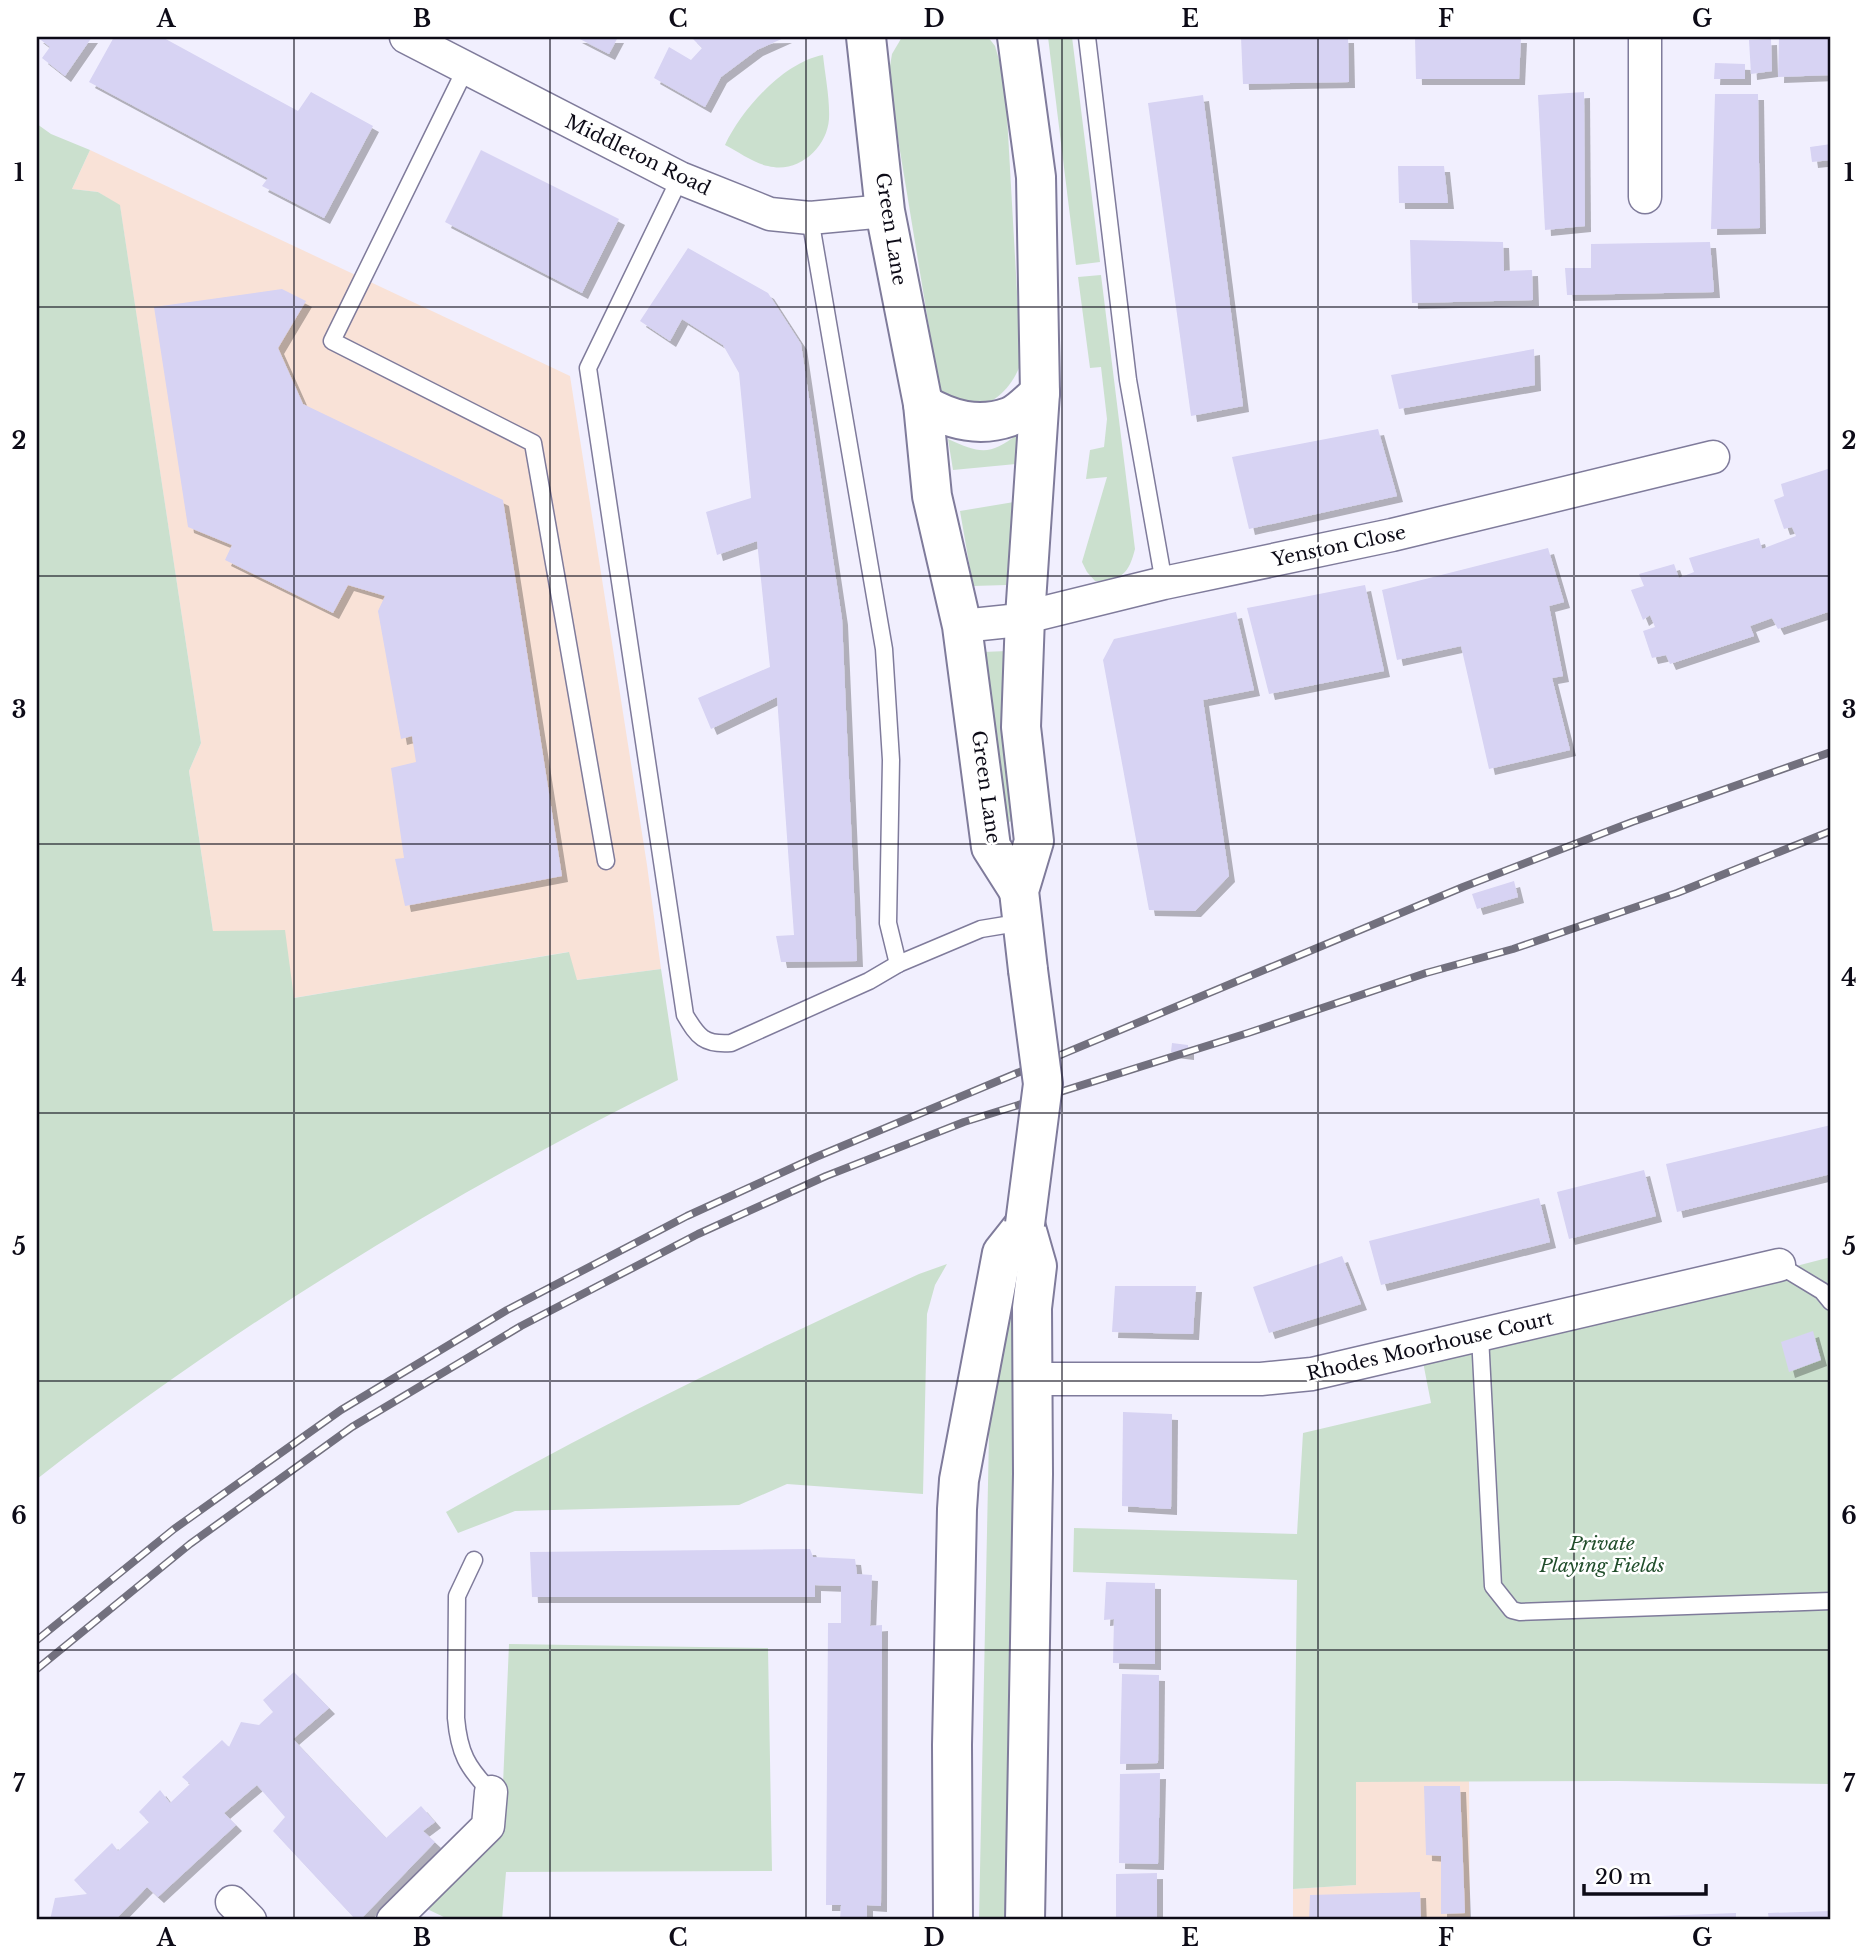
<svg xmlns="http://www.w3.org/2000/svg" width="1868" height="1957" viewBox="0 0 1868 1957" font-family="'Libre Baskerville',serif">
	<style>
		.education { fill: #f9e2d7 }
		.green { fill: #cbe0ce }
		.building { fill: #d7d3f3; filter: url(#shadow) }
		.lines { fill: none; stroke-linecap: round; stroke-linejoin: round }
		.service-casing { stroke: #7f7b9b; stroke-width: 19 }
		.minor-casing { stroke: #7f7b9b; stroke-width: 35 }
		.secondary-casing { stroke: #7f7b9b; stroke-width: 42 }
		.service { stroke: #fff; stroke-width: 16 }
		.minor { stroke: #fff; stroke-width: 32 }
		.secondary { stroke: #fff; stroke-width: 38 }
		.rail-casing { stroke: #72707e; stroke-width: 8 }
		.rail { stroke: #fff; stroke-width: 5; stroke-dasharray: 16; stroke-linecap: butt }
		.secondary-bridge-casing { stroke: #7f7b9b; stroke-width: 42; stroke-linecap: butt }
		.secondary-bridge { stroke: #fff; stroke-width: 38 }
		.grid { fill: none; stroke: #0d0b17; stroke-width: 2; stroke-opacity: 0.55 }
		.labels { text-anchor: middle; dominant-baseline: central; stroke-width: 5; stroke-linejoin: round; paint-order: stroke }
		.street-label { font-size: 19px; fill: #0d0b17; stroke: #fff }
		.park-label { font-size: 19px; font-style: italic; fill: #224e2c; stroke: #fff }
		.neatline { fill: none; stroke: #0d0b17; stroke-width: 2.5 }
		.grid-label { font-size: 23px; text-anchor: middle; font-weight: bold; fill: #0d0b17 }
	</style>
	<defs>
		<filter id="shadow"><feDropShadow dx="6" dy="6" stdDeviation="0" flood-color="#0004"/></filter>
	</defs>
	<rect width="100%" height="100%" fill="#f1effe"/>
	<g class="education">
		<path d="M90 150 570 376 647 865 661 969 576 980 568 952 293 998 213 931 189 771 201 743 120 206 98 192 72 189Z"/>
		<path d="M1469 1779 1470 1920H1293V1889L1356 1885V1782Z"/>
	</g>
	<g class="green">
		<path d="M902 37H988L995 46 1005 80 1021 363C1007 401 971 423 939 388L888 78 892 54Z"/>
		<path d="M1048 37H1072L1100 262 1076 265Z"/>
		<path d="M823 55C825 75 830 99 829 119 827 148 798 174 768 166 753 163 739 152 725 145 741 110 784 62 823 55Z"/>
		<path d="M37 124 51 134 90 150 72 189 98 192 120 205 201 743 189 771 213 931 285 930 294 998 569 952 577 980 661 969 678 1080C452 1192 236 1324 37 1479Z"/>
		<path d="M1101 275 1135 549C1129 573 1122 581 1095 581L1087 572 1082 562 1107 477 1086 479 1090 450 1104 447 1107 419 1101 367 1090 368 1078 277Z"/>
		<path d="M1019 433 1016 464 953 470 948 439C981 454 990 456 1019 433Z"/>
		<path d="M1014 502 1006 585 973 586 960 511Z"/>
		<path d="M1007 651 1017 821 1005 822 983 652Z"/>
		<path d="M1831 1257V1784L1618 1781 1356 1782V1885L1293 1889 1297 1580 1073 1572 1074 1528 1297 1534 1303 1433 1431 1403 1423 1362Z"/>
		<path d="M1020 1262 1008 1920H979L990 1387Z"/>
		<path d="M947 1264 935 1285 927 1314 923 1494 787 1484 739 1505 515 1511 458 1533 446 1512C600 1424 758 1348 919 1274Z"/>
		<path d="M509 1644 768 1648 772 1871 506 1872 502 1920H450L423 1907 501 1831Z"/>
	</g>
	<g class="building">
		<path d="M37 37H92L65 76 42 58 50 47Z"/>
		<path d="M114 37H162L298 111 311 92 373 126 324 218 262 186 268 178 89 82Z"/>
		<path d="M576 37H618L609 54Z"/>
		<path d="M691 37 716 38 786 37 757 50 721 77 705 107 654 78 669 47 691 60 702 48Z"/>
		<path d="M1241 37H1348L1349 82 1243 84Z"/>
		<path d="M1415 37H1521L1519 79H1416Z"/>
		<path d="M1779 37H1831V75L1778 77Z"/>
		<path d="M1771 39 1772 71 1751 74 1749 40Z"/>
		<path d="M1715 63 1745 64V79H1714Z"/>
		<path d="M1584 92 1585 226 1545 230 1538 95Z"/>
		<path d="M1715 94H1758L1760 228 1711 229Z"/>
		<path d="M1203 95 1243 406 1191 416 1148 103Z"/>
		<path d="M1831 144V160L1812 162 1810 147Z"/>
		<path d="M481 150 619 219 582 293 445 222Z"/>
		<path d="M1398 166H1444L1448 203H1399Z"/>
		<path d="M1410 240 1503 242 1504 271 1532 270 1533 300 1412 303Z"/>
		<path d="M1710 242 1714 292 1567 295 1565 268H1591V244Z"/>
		<path d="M688 248 768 293 801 344 842 619 857 961 781 962 776 936 794 935 777 697 711 729 698 698 770 667 757 541 717 555 706 512 751 498 739 373 723 345 682 319 670 341 640 321Z"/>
		<path d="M282 289 306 301 278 348 303 404 503 500 562 876 405 906 395 859 404 858 391 768 416 762 412 736 401 739 378 611 385 596 348 585 333 613 225 560 232 545 188 527 154 307Z"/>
		<path d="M1534 349 1535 385 1399 409 1391 375Z"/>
		<path d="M1378 429 1397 496 1249 529 1232 457Z"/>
		<path d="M1831 468V611L1778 629 1772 618 1750 626 1754 636 1670 664 1666 655 1652 658 1643 631 1655 627 1650 615 1643 620 1631 590 1644 586 1639 574 1674 564 1679 578 1694 572 1689 558 1759 538 1762 549 1796 536 1792 527 1784 529 1774 500 1784 496 1781 484Z"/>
		<path d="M1548 548 1564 602 1549 606 1563 676 1552 678 1570 750 1489 769 1461 646 1397 660 1382 590Z"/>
		<path d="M1365 585 1384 671 1269 694 1247 608Z"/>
		<path d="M1236 612 1254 690 1203 700 1229 876 1195 911 1149 910 1103 660 1114 639Z"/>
		<path d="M1514 881 1518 897 1477 909 1472 894Z"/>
		<path d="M1172 1043 1188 1045V1054L1171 1052Z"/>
		<path d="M1831 1125V1174L1677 1212 1666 1164Z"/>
		<path d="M1644 1170 1656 1216 1569 1239 1557 1192Z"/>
		<path d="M1539 1198 1550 1242 1381 1285 1369 1241Z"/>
		<path d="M1342 1256 1361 1304 1269 1333 1253 1287Z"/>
		<path d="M1115 1286H1196L1193 1334 1112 1332Z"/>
		<path d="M1813 1331 1821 1360 1789 1372 1781 1342Z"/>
		<path d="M1123 1412 1172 1414 1171 1509 1122 1506Z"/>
		<path d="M810 1549 813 1557 855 1559 857 1574 872 1575 870 1626 882 1625 881 1906 867 1905V1920H840L841 1905H826L828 1623H841V1586L815 1585V1597H532L530 1552Z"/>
		<path d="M1106 1582 1155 1583V1664L1113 1663 1114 1619 1104 1620Z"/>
		<path d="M294 1672 329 1708 293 1739 386 1838 421 1806 435 1822 423 1831 435 1842 360 1920H356L273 1831 285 1817 257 1785 224 1813 236 1825 158 1897 147 1887 115 1920H50L55 1898 87 1894 74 1880 112 1843 118 1851 149 1822 139 1812 160 1790 170 1803 190 1784 182 1777 222 1740 229 1747 241 1722 259 1725 273 1712 263 1700Z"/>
		<path d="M1122 1674 1159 1675 1158 1763 1120 1764Z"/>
		<path d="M1160 1773 1158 1864 1119 1863 1120 1774Z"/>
		<path d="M1424 1786H1460L1465 1913 1441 1914V1856L1426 1855Z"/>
		<path d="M1157 1873V1920H1116V1874Z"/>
		<path d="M1420 1892 1421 1920H1309L1310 1895Z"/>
		<path d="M1831 1911V1920H1769L1768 1913Z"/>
		<path d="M1736 1913V1920H1632V1917Z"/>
	</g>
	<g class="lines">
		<defs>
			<g id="service">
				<path d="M1087 37 1128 380 1164 583"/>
				<path d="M466 68 332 341 533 443 606 861"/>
				<path d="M680 178 588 368 685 1015C698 1037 704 1045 731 1043L869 981 898 964 981 929 1023 922"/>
				<path d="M810 218 884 649 891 760 888 923 898 964"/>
				<path d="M1779 1265 1822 1291 1831 1302"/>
				<path d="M1480 1336 1493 1586 1512 1610 1520 1612 1831 1601"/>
				<path d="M474 1560 457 1596 456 1718C459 1753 467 1767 491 1792"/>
			</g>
			<g id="minor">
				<path d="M406 37 680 178 770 214 810 218 885 211"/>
				<path d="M1645 197V37"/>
				<path d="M962 626 1010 621 1164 583 1392 535 1713 457"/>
				<path d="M1032 1379H1261L1312 1374 1779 1265"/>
				<path d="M232 1902 250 1920"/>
				<path d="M393 1920 488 1826 491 1792"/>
			</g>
			<g id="secondary">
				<path d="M866 37 885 211 923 404 932 496 962 626 991 847 1019 891"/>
				<path d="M1017 37 1036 177 1040 393 1025 617 1021 727 1034 841 1019 891 1028 970"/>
				<path d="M923 404C950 420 978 428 1009 417 1020 413 1031 400 1040 393"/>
				<path d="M953 1920 952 1745 957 1509 959 1480 1002 1253 1025 1224"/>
				<path d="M1025 1920 1033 1474 1032 1308 1037 1266 1025 1224"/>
			</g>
		</defs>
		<use href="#service" class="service-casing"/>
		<use href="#minor" class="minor-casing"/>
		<use href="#secondary" class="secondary-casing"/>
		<use href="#service" class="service"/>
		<use href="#minor" class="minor"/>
		<use href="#secondary" class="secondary"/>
		<defs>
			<g id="rail">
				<path d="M37 1640 174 1529 341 1410 507 1310 687 1216 816 1157 1463 887 1632 822 1831 752"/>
				<path d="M37 1669 190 1544 352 1427 521 1326 698 1234 826 1176 964 1122 1248 1033 1426 973 1513 949 1677 893 1831 831"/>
			</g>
		</defs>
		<use href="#rail" class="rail-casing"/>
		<use href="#rail" class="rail"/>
		<defs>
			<path id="secondary-bridge" d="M1025 1224 1043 1084 1028 970"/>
		</defs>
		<use href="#secondary-bridge" class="secondary-bridge-casing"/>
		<use href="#secondary-bridge" class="secondary-bridge"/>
	</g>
	<path class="grid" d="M294 37V1920M550 37V1920M806 37V1920M1062 37V1920M1318 37V1920M1574 37V1920M37 307H1831M37 576H1831M37 844H1831M37 1113H1831M37 1381H1831M37 1650H1831"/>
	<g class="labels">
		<g class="street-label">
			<text transform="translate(638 155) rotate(26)">Middleton Road</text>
			<text transform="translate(891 229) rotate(81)">Green Lane</text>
			<text transform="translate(1339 546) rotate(-12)">Yenston Close</text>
			<text transform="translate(986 787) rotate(82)">Green Lane</text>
			<text transform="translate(1430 1346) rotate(-13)">Rhodes Moorhouse Court</text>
		</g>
		<g class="park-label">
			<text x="1602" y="1543">Private<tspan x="1602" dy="22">Playing Fields</tspan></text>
		</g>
	</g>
	<rect width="1868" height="1957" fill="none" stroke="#ffffff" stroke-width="77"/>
	<path d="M1584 1884v10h122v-10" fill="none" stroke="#0d0b17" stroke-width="3.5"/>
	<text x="1595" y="1884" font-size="21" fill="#0d0b17" stroke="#ffffff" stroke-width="5" paint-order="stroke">20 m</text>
	<rect x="38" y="38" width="1791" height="1880" class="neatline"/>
	<g class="grid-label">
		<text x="166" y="27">A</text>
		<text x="422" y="27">B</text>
		<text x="678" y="27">C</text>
		<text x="934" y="27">D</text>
		<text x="1190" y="27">E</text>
		<text x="1446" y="27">F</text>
		<text x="1702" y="27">G</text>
		<text x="19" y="181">1</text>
		<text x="1849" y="181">1</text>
		<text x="19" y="449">2</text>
		<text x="1849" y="449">2</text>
		<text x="19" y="718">3</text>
		<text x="1849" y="718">3</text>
		<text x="19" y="986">4</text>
		<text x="1849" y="986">4</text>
		<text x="19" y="1255">5</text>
		<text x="1849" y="1255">5</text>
		<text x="19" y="1524">6</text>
		<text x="1849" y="1524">6</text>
		<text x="19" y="1792">7</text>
		<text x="1849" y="1792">7</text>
		<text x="166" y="1946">A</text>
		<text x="422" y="1946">B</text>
		<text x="678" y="1946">C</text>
		<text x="934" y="1946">D</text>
		<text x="1190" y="1946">E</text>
		<text x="1446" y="1946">F</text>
		<text x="1702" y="1946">G</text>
	</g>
</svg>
